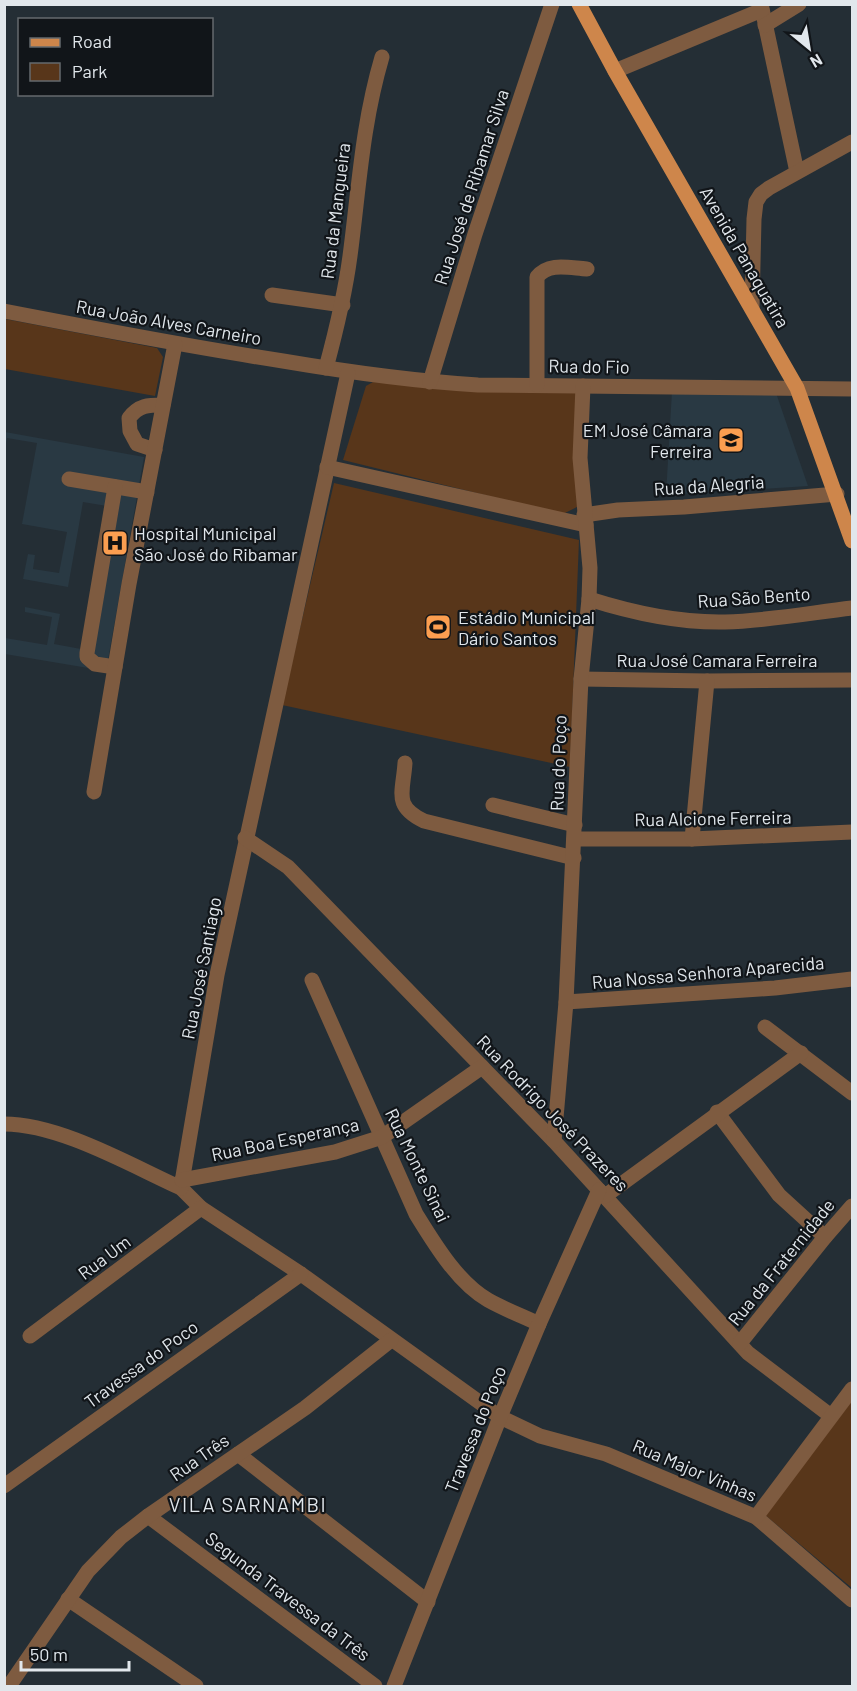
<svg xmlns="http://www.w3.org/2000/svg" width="857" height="1691" viewBox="0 0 857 1691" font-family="Barlow,sans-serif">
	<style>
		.built { fill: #293943 }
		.green { fill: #58361a }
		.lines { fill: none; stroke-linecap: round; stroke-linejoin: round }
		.minor { stroke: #7e5b40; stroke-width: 15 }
		.major { stroke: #ce864b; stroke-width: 15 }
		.labels { text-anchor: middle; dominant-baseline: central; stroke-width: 4.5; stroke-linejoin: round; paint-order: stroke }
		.street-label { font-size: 18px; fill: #e1e7ec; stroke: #111519 }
		.poi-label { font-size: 18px; fill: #e1e7ec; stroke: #111519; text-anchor: start }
		.neighbourhood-label { font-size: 20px; letter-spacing: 1.5px; fill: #e1e7ec; stroke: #111519 }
	</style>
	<rect width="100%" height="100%" fill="#242e35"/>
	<g class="built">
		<path d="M672 391 776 393 808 486 666 495Z"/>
		<path d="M5 432 144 457 106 671 5 654V638L47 645 52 617 25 612V607L60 614 54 644 81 649 107 506 83 502 68 587 23 579 28 554 35 555 33 569 59 573 67 532 22 524 37 443 7 438 5 449Z"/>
	</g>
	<g class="green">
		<path d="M5 319 157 348 163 357 155 396 5 369Z"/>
		<path d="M373 382 576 389 577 507 565 513H558L343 460 366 386Z"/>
		<path d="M334 483 579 540 570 767 282 705Z"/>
		<path d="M852 1400V1588L765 1515Z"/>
	</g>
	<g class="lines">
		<g class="minor">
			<path d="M761 4 797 172"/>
			<path d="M765 25 799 4"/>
			<path d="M615 71 762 10"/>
			<path d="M272 295 343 305"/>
			<path d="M752 307 754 219 756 202 761 194 769 188 852 142"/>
			<path d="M4 311C97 329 190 347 283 361 348 372 412 381 478 385L852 389"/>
			<path d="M326 368C336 331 345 294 350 256 359 188 362 125 382 57"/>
			<path d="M348 373 217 975 181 1188 201 1208 301 1274 500 1417 540 1436 606 1454 756 1517 852 1600"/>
			<path d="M430 382 475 234 552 4"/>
			<path d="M537 385V277C549 262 569 268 587 269"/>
			<path d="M155 450 137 444 130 431 129 418C139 405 148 405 163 405"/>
			<path d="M327 467 586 525"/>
			<path d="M69 479 147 492"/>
			<path d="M584 515 618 510 684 507 837 494"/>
			<path d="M589 599C633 613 679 623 725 622 767 621 810 613 852 608"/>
			<path d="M115 667 95 664 87 657V653L115 487"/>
			<path d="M581 679 707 681 852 680"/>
			<path d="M405 763C403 793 393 806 424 821L574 858"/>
			<path d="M94 792 129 584 175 344"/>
			<path d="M493 805 575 825"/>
			<path d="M245 838 288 867 554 1141 748 1353 831 1416"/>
			<path d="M574 839H692L852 832"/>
			<path d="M692 839 707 681"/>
			<path d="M312 980 416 1214C434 1243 457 1282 488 1300 504 1309 522 1316 539 1324"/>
			<path d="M566 1002 775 988 852 979"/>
			<path d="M765 1027 852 1093"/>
			<path d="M717 1112 779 1195 825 1237"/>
			<path d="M4 1124C60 1124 130 1165 181 1188"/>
			<path d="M554 1141 566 1002 581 679 589 599 590 568 580 458 583 386"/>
			<path d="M182 1180 335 1152 382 1137 482 1067"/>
			<path d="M605 1196 801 1053"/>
			<path d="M30 1336 201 1208"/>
			<path d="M740 1343 825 1237 852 1206"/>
			<path d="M238 1454 428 1602"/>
			<path d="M4 1486 301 1274"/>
			<path d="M148 1516 375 1686"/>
			<path d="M756 1517 852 1389"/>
			<path d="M68 1599 196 1686"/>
			<path d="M9 1686 88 1571 121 1537 148 1516 305 1408 391 1340"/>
			<path d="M394 1686 500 1417 539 1324 599 1190"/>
		</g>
		<path class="major" d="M579 4 615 71 797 388 852 541"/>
	</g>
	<defs>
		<symbol id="school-square" viewBox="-11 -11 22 22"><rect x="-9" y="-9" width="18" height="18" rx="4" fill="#fb9e50" stroke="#111519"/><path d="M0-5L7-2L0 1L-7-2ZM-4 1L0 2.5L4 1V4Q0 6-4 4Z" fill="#111"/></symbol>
		<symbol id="hospital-square" viewBox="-11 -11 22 22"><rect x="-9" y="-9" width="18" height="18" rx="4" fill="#fb9e50" stroke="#111519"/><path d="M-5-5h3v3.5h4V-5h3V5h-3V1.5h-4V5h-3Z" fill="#111"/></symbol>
		<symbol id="stadium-square" viewBox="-11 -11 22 22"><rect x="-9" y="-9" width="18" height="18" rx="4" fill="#fb9e50" stroke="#111519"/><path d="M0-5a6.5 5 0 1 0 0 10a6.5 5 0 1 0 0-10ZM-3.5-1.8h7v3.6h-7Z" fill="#111"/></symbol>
	</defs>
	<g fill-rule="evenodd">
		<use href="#school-square" x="716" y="425" width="30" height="30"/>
		<use href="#hospital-square" x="100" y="528" width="30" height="30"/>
		<use href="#stadium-square" x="423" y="612" width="30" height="30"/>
	</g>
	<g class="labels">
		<g class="street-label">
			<text transform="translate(471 187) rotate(-72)">Rua José de Ribamar Silva</text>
			<text transform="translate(335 211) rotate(-83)">Rua da Mangueira</text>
			<text transform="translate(745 257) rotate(60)">Avenida Panaquatira</text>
			<text transform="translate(169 322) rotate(10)">Rua João Alves Carneiro</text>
			<text transform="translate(589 366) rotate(1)">Rua do Fio</text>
			<text transform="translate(709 485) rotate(-4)">Rua da Alegria</text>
			<text transform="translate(754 597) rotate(-4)">Rua São Bento</text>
			<text x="717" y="660">Rua José Camara Ferreira</text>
			<text transform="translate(558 763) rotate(-88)">Rua do Poço</text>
			<text transform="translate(713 818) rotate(-1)">Rua Alcione Ferreira</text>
			<text transform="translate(201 968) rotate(-79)">Rua José Santiago</text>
			<text transform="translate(708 972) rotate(-5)">Rua Nossa Senhora Aparecida</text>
			<text transform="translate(553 1113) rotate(46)">Rua Rodrigo José Prazeres</text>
			<text transform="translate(285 1139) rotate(-12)">Rua Boa Esperança</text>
			<text transform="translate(418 1165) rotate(64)">Rua Monte Sinai</text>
			<text transform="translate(104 1257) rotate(-37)">Rua Um</text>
			<text transform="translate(781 1262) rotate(-51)">Rua da Fraternidade</text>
			<text transform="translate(141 1364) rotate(-36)">Travessa do Poco</text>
			<text transform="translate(475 1429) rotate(-68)">Travessa do Poço</text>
			<text transform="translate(199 1457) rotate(-35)">Rua Três</text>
			<text transform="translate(695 1470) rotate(23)">Rua Major Vinhas</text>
			<text transform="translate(288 1596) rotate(37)">Segunda Travessa da Três</text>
		</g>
		<g class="poi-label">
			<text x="712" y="430" text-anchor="end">EM José Câmara<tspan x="712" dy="21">Ferreira</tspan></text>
			<text x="134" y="533">Hospital Municipal<tspan x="134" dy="21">São José do Ribamar</tspan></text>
			<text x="458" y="617">Estádio Municipal<tspan x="458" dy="21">Dário Santos</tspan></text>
		</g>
		<g class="neighbourhood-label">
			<text x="248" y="1504">VILA SARNAMBI</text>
		</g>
	</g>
	<rect width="857" height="1691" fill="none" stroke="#e1e7ec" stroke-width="12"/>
	<rect x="18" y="18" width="195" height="78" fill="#111519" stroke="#64696d" stroke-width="1.5"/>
	<rect x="30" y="38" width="30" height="9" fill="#ce864b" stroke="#64696d" stroke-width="1.5"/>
	<text x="72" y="48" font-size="18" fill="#e1e7ec">Road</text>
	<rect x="30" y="63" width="30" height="18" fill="#58361a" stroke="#64696d" stroke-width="1.5"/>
	<text x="72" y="78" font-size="18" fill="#e1e7ec">Park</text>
	<g transform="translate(809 48) rotate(150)" stroke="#111519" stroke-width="4.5" paint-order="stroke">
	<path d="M0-4.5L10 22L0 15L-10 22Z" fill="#e1e7ec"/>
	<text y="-9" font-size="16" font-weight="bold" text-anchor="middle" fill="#e1e7ec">N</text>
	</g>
	<path d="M21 1661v9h108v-9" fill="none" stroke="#e1e7ec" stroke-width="3"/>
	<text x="30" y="1661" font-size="18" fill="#e1e7ec" stroke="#111519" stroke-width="4.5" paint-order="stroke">50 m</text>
</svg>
